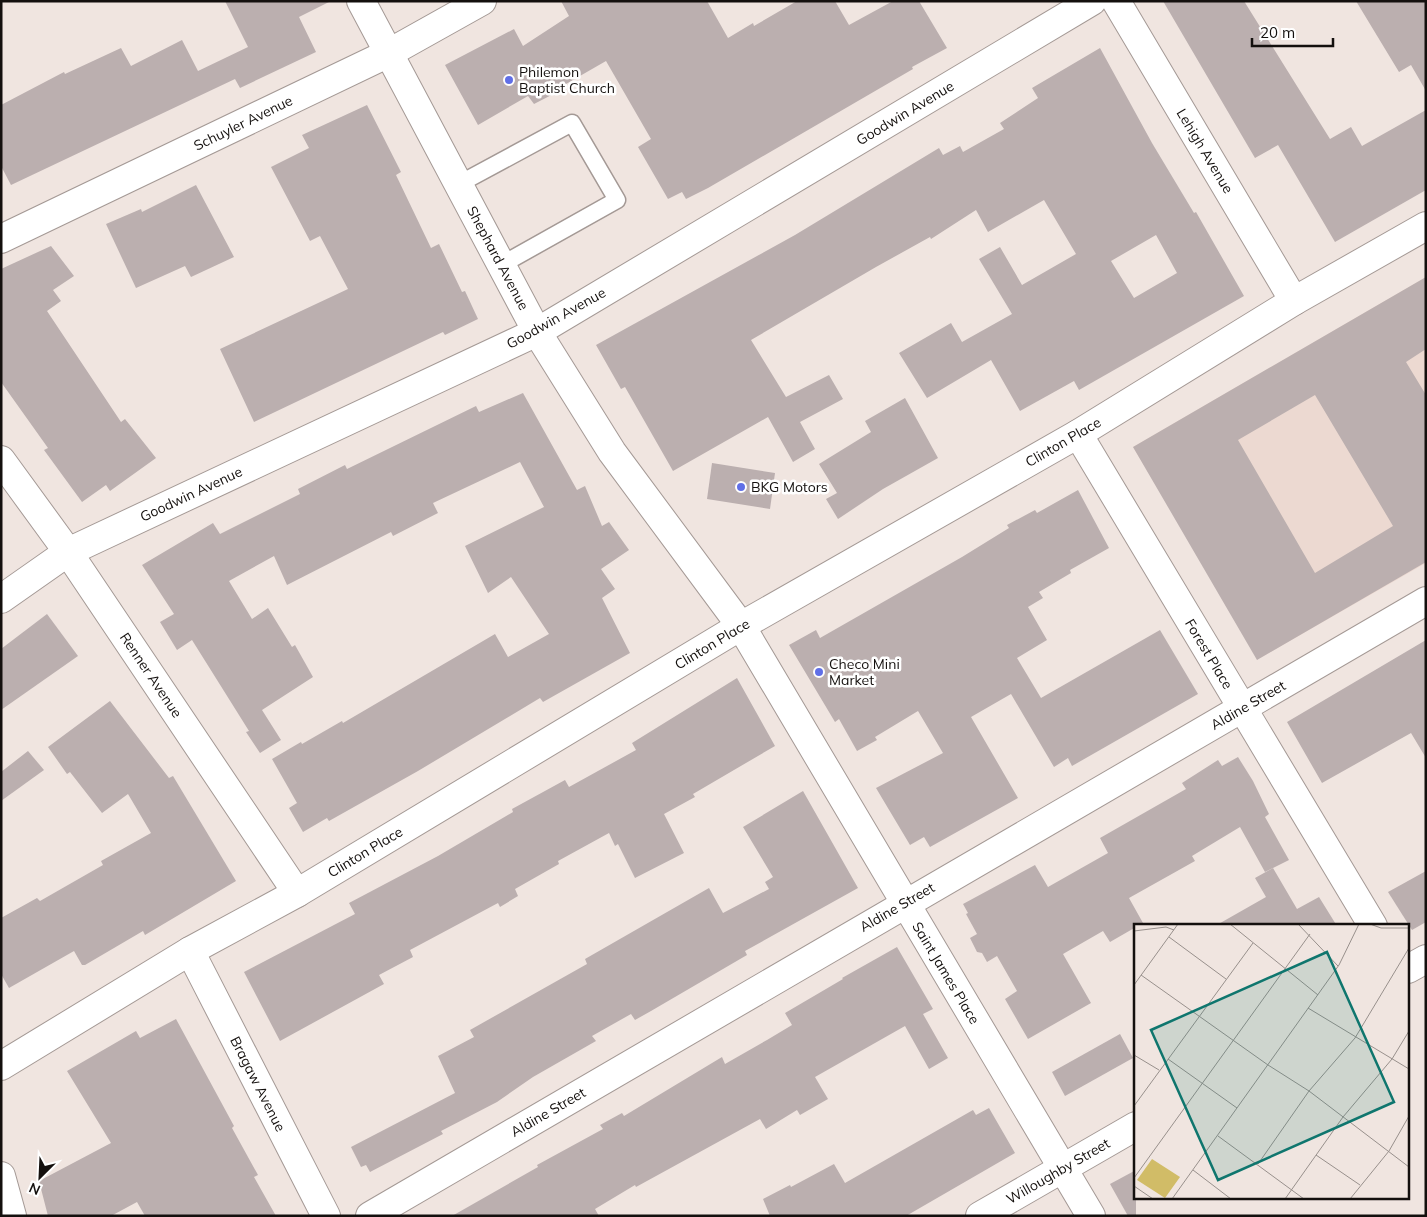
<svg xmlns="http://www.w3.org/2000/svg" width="1427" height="1217" viewBox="0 0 1427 1217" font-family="Mulish,sans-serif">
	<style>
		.built { fill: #ecd9d1 }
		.building { fill: #bbafaf; fill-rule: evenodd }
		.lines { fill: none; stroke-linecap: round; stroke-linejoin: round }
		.lane-casing { stroke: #a49995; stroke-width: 19 }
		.street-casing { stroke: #a49995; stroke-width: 30 }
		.secondary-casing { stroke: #a49995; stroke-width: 30 }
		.lane { stroke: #fff; stroke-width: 16 }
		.street { stroke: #fff; stroke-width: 28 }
		.secondary { stroke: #fff; stroke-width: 28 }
		.poi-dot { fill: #606fe7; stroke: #fff; stroke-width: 2 }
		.labels { text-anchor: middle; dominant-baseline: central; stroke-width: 5; stroke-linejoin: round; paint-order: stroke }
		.poi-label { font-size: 14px; fill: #14100e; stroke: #fff; text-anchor: start }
		.street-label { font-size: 14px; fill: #14100e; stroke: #fff }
		.inset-road { fill: none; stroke: #98908c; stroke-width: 1 }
		.view { fill: #0f766e; fill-opacity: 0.15; stroke: #0f766e; stroke-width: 2.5 }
		.inset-edge { fill: none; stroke: #14100e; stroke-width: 2.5 }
	</style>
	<rect width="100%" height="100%" fill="#f0e5e0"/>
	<path class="built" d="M1426 277V563L1260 658 1133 447Z"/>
	<g class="building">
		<path d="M225 1H331L299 17 316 52 240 88 235 79 11 185 1 166V105L64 72 65 74 121 48 131 66 182 40 198 71 248 47Z"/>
		<path d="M561 1H707L728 38 753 23 754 26 797 1H835L849 25 893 1H919L947 48 912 67 913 69 708 188 686 199 682 192 668 199 638 147 651 139 606 61 566 84 567 87 534 104 528 96 478 125 445 65 514 29 523 46 569 16Z"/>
		<path d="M1163 1H1244L1330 139 1351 127 1362 146 1426 110V190L1335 242 1278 145 1255 158Z"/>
		<path d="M1356 1H1426V91L1411 65 1399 72Z"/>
		<path d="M1100 48 1152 143 1194 213 1196 212 1244 296 1079 390 1074 381 1020 411 991 360 927 398 899 353 951 323 962 342 1012 314 979 259 1000 247 1022 285 1076 254 1044 200 988 232 976 210 931 239 930 237 876 267 751 340 786 397 829 375 843 399 800 422 815 449 793 462 768 417 673 471 625 387 621 389 596 345 795 235 939 148 943 155 960 146 963 152 1004 129 1000 123 1038 98 1032 88ZM1156 235 1177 273 1134 298 1111 261Z"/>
		<path d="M367 105 401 172 396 175 431 248 439 244 462 292 465 291 478 319 445 335 443 332 254 422 220 349 348 289 320 236 310 241 271 167 309 148 302 135Z"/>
		<path d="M196 185 234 257 191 277 185 266 136 288 106 224 141 209 142 212Z"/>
		<path d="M51 246 74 276 53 290 61 301 47 311 121 422 125 419 156 458 110 491 106 485 82 502 44 450 48 448 1 382V269Z"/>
		<path d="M1426 277V349L1406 362 1426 395V562L1257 660 1133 447ZM1315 395 1393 526 1315 573 1238 440Z"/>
		<path d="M523 393 577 490 585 486 602 526 609 522 629 550 601 569 615 589 602 598 630 653 543 702 540 698 418 771 329 821 327 818 303 832 289 808 297 803 272 759 301 742 302 744 342 721 343 723 495 634 508 657 549 634 511 577 488 593 465 546 544 507 520 462 433 503 438 513 393 536 391 532 287 585 274 556 229 581 252 619 268 608 292 647 295 645 313 677 262 710 281 740 260 753 246 732 249 731 192 640 177 650 160 622 174 614 142 565 213 523 220 534 300 494 298 489 345 465 347 469 476 406 479 412Z"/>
		<path d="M905 398 938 458 883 489 838 519 826 499 837 493 819 464 871 432 865 421Z"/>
		<path d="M712 463 775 473 770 509 707 499Z"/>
		<path d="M1078 490 1109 548 1070 570 1071 573 1039 592 1043 598 1028 607 1047 640 1017 658 1041 698 1160 630 1198 694 1072 766 1068 758 1054 767 1011 694 971 717 1018 798 930 847 924 837 910 845 876 788 943 753 918 711 875 737 877 740 857 751 839 719 835 722 789 645 816 630 820 638 962 557 1009 528 1007 525 1035 510 1037 513Z"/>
		<path d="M47 614 78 656 1 710V649Z"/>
		<path d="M1426 640V758L1411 733 1322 783 1287 722Z"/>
		<path d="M737 678 775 746 693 794 695 797 664 814 684 853 635 878 618 844 615 846 609 833 558 861 559 864 515 889 518 896 500 907 498 903 410 950 413 957 379 975 384 984 280 1041 244 972 355 914 349 903 438 856 513 812 512 809 565 780 569 787 636 750 632 743Z"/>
		<path d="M110 701 169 778 173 776 236 881 145 935 143 931 85 965H82L74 951 9 988 1 974V918L37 898 40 901 103 865 101 861 151 833 128 794 102 813 70 772 67 774 48 747Z"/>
		<path d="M28 751 44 770 1 801V772Z"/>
		<path d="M1238 757 1253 781 1269 814 1265 817 1289 860 1265 872 1240 827 1192 856 1195 861 1129 898 1143 923 1110 942 1103 931 1063 954 1091 1003 1028 1039 1005 999 1017 991 997 956 987 962 982 953 977 952 970 938 977 934 966 914 968 913 963 904 1035 865 1048 887 1108 853 1100 838 1186 789 1182 783 1218 760 1222 766Z"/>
		<path d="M803 791 858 888 745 951 747 955 651 1011 635 1020 631 1014 592 1036 596 1041 533 1077 497 1102 441 1131 443 1134 370 1172 366 1165 361 1167 351 1147 455 1093 438 1056 474 1037 470 1030 587 964 585 959 709 888 723 913 769 889 765 882 773 877 743 827Z"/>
		<path d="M1273 868 1297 909 1319 897 1337 926H1215L1266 897 1255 878Z"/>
		<path d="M1426 871V922L1412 930 1388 892Z"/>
		<path d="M897 947 933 1009 923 1014 948 1058 929 1069 905 1026 815 1077 828 1099 800 1115 797 1110 766 1129 760 1119 636 1187 635 1185 595 1209 599 1216H452L538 1167 537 1165 603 1129 600 1125 622 1113 624 1116 722 1057 725 1064 767 1040 792 1025 785 1013 843 979 842 978Z"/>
		<path d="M176 1019 234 1126 232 1128 258 1175 254 1177 276 1216H145L137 1202 111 1216H48L39 1181 111 1143 67 1071 136 1031 140 1038Z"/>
		<path d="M1120 1034 1133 1058 1065 1096 1052 1072Z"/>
		<path d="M989 1108 1015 1153 906 1216H770L763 1199 790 1185 791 1187 834 1164 845 1183 973 1110 976 1115Z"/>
		<path d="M1136 1170V1216H1128L1110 1184Z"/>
	</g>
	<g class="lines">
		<defs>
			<path id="lane" d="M459 184 572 123 617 200 501 265"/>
			<g id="street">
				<path d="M361 1 537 332 612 452 741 626 1091 1216"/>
				<path d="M1116 1 1294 301"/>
				<path d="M1 239 389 53 482 1"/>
				<path d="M1078 434 1373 926"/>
				<path d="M1 460 68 552 297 893"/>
				<path d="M1 599 68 552 537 332 1092 1"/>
				<path d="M190 951 326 1216"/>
				<path d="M1408 969 1426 959"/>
				<path d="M1 1176 12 1216"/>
				<path d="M370 1216 1426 601"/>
				<path d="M980 1216 1136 1126"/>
			</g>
			<path id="secondary" d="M1 1066 190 951 297 893 741 626 1078 434 1294 301 1426 226"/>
		</defs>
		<use href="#lane" class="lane-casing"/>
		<use href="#street" class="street-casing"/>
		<use href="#secondary" class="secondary-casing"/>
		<use href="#lane" class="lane"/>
		<use href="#street" class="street"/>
		<use href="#secondary" class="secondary"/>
	</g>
	<g class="poi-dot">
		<circle cx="509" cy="80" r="5"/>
		<circle cx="741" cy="487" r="5"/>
		<circle cx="819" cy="672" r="5"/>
	</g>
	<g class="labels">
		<g class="poi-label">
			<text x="519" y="72">Philemon<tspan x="519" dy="16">Baptist Church</tspan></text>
			<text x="751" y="487">BKG Motors</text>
			<text x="829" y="664">Checo Mini<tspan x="829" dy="16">Market</tspan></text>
		</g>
		<g class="street-label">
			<text transform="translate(905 113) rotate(-31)">Goodwin Avenue</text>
			<text transform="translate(243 123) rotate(-26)">Schuyler Avenue</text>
			<text transform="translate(1205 151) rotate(59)">Lehigh Avenue</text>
			<text transform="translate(498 258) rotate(62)">Shephard Avenue</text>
			<text transform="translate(556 318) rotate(-29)">Goodwin Avenue</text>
			<text transform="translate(1063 442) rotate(-30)">Clinton Place</text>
			<text transform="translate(191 494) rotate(-25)">Goodwin Avenue</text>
			<text transform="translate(712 644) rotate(-31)">Clinton Place</text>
			<text transform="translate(1209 654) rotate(59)">Forest Place</text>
			<text transform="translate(151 675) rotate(56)">Renner Avenue</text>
			<text transform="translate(1248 705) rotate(-30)">Aldine Street</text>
			<text transform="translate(365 852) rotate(-31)">Clinton Place</text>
			<text transform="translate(897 907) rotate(-30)">Aldine Street</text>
			<text transform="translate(946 973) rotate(59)">Saint James Place</text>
			<text transform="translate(258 1084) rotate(63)">Bragaw Avenue</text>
			<text transform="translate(548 1112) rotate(-30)">Aldine Street</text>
			<text transform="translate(1058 1171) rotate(-30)">Willoughby Street</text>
		</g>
	</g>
	<g transform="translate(1134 924)">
		<rect width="275" height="275" fill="#f0e5e0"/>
		<path d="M18 235 46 253 31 274 3 256Z" fill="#d1bc67"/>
		<path class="inset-road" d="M96 0 184 71M164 0 204 42M236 0 247 4H275M0 7 32 3 40 6M35 13 92 55M7 51 134 141 175 167 275 243M0 61 44 0M174 84 275 145M0 131 25 146M34 135 103 184M0 182 119 19M84 212 170 275M182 231 226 261M124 240 175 167 221 114 275 24M59 246 97 275M0 254 176 10M0 262 19 275M38 275 205 41 225 0M151 275 209 193 258 135 275 107M216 275 255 227 275 192"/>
		<path class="view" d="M193 28 260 178 84 256 17 106Z"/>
		<rect width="275" height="275" class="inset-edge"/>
	</g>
	<rect width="1427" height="1217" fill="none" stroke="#14100e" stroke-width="5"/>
	<g transform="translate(40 1177) rotate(204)" stroke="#ffffff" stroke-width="4" paint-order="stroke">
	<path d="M0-4L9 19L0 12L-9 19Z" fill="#14100e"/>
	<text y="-8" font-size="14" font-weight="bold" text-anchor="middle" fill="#14100e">N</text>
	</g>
	<path d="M1252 38v8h81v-8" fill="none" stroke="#14100e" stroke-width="2.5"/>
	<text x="1260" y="38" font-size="15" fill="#14100e" stroke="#ffffff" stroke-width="4" paint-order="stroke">20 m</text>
</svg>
